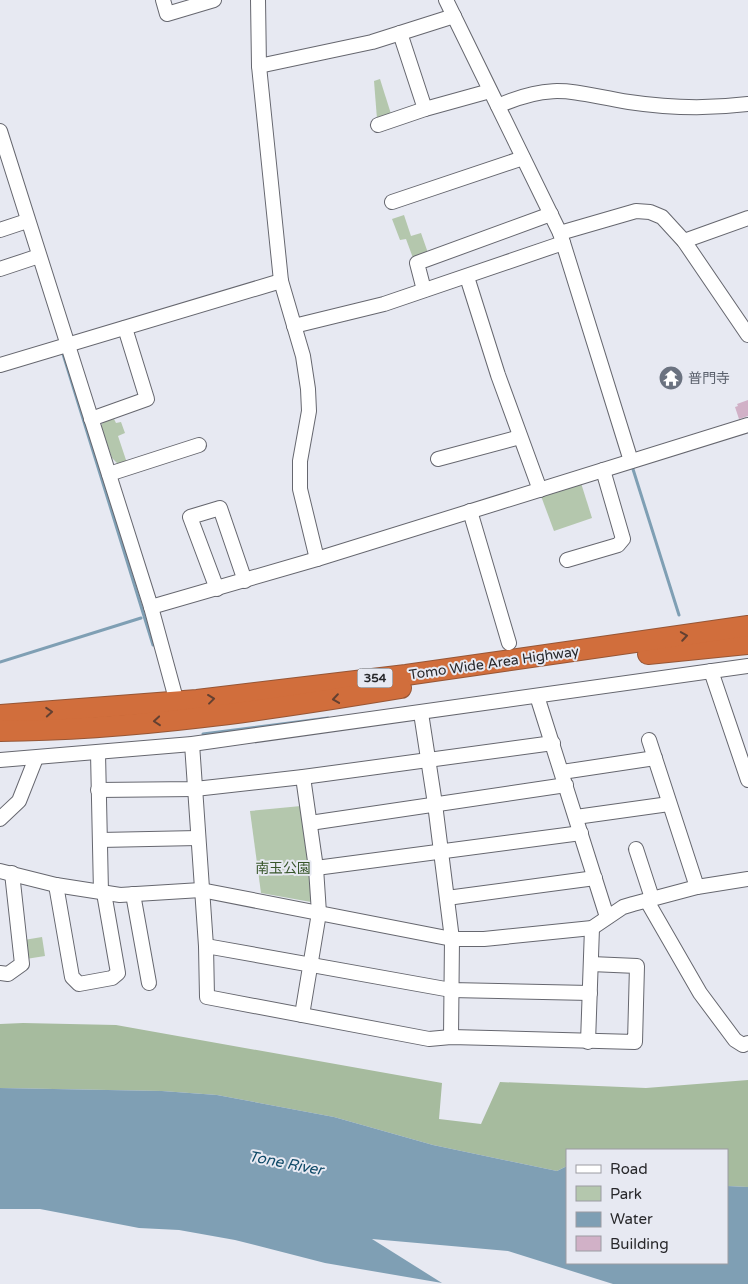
<svg xmlns="http://www.w3.org/2000/svg" width="748" height="1284" viewBox="0 0 748 1284" font-family="'Varela Round','Noto Sans JP',sans-serif">
	<style>
		.green { fill: #b4c7ad }
		.forest { fill: #a6bb9e }
		.water { fill: #7f9fb4 }
		.lines { fill: none; stroke-linecap: round; stroke-linejoin: round }
		.stream { stroke: #7f9fb4; stroke-width: 3 }
		.building { fill: #d1b1c7 }
		.minor-casing { stroke: #66676f; stroke-width: 16 }
		.highway-casing { stroke: #965636; stroke-width: 22 }
		.minor { stroke: #fff; stroke-width: 14 }
		.highway { stroke: #d16e3c; stroke-width: 20 }
		.oneway { stroke: #634031 }
		.labels { text-anchor: middle; dominant-baseline: central; stroke-width: 4; stroke-linejoin: round; paint-order: stroke }
		.shield { fill: #e7e9f2; stroke: #616267; stroke-width: 1 }
		.shield-label { font-size: 12px; font-weight: bold; fill: #28282b }
		.worship-label { font-size: 14px; fill: #5b616d; stroke: #e7e9f2; text-anchor: start }
		.street-label { font-size: 14px; fill: #28282b; stroke: #e7e9f2 }
		.park-label { font-size: 14px; fill: #37552a; stroke: #e7e9f2 }
		.water-label { font-size: 15px; font-style: italic; fill: #0e4967; stroke: #e7e9f2 }
	</style>
	<rect width="100%" height="100%" fill="#e7e9f2"/>
	<g class="green">
		<path d="M380 79 391 114 377 119 374 81Z"/>
		<path d="M404 215 411 236 421 233 428 253 413 258 406 239 400 240 392 219Z"/>
		<path d="M114 419 116 423 121 422 125 433 118 436 127 463 119 465 112 458 101 426 103 422Z"/>
		<path d="M581 483 592 518 554 531 541 496Z"/>
		<path d="M301 806 313 898 311 902 261 893 250 811Z"/>
		<path d="M42 937 45 956 26 959 24 940Z"/>
	</g>
	<path class="forest" d="M23 1023 116 1025 442 1083 439 1119 481 1124 500 1082 646 1088 748 1080V1187L727 1186V1150H567V1166L557 1171 433 1145 334 1117 217 1095 162 1091 0 1088V1024Z"/>
	<path class="water" d="M0 1088 162 1091 217 1095 334 1117 433 1145 557 1171 567 1166V1263H727V1186L748 1187V1284H613L508 1251 372 1239 442 1283 325 1263 235 1240 179 1230 139 1228 40 1209H0Z"/>
	<g class="lines">
		<g class="stream">
			<path d="M63 354 153 645"/>
			<path d="M632 466 679 615"/>
			<path d="M0 662 141 618"/>
			<path d="M203 734 328 718"/>
		</g>
	</g>
	<path class="building" d="M748 400V416L739 419 735 407 738 406 737 404Z"/>
	<g class="lines">
		<defs>
			<g id="minor">
				<path d="M163 0 167 14 214 0"/>
				<path d="M258 0 259 66 281 281 303 356 308 389 309 411 300 461V489L317 559"/>
				<path d="M446 0 560 233 631 461"/>
				<path d="M400 33 425 109"/>
				<path d="M259 66 372 42 454 16"/>
				<path d="M498 106C554 81 573 93 629 102 669 108 708 109 748 104"/>
				<path d="M378 125 425 109 490 91"/>
				<path d="M0 131 151 607 179 710"/>
				<path d="M392 202 523 158"/>
				<path d="M0 230 27 221"/>
				<path d="M560 233 636 211 650 212 662 217 684 241 748 335"/>
				<path d="M684 241 748 218"/>
				<path d="M0 269 39 256"/>
				<path d="M467 277 498 375 540 490"/>
				<path d="M424 290 417 263 551 214"/>
				<path d="M294 326 384 304 563 243"/>
				<path d="M0 365 281 281"/>
				<path d="M91 419 147 399 125 328"/>
				<path d="M438 459 520 437"/>
				<path d="M109 474 199 445"/>
				<path d="M470 511 509 643"/>
				<path d="M567 560 618 545 623 539 603 470"/>
				<path d="M217 589 190 517 220 508 245 581"/>
				<path d="M151 607 317 559 748 425"/>
				<path d="M711 671 748 780"/>
				<path d="M537 696 607 917"/>
				<path d="M421 713 435 804 452 939 451 1037"/>
				<path d="M649 740 697 887"/>
				<path d="M192 744 206 946 207 997 429 1039 451 1037 635 1042 637 966 591 964"/>
				<path d="M98 753 101 892"/>
				<path d="M0 760 192 744 748 666"/>
				<path d="M562 772 655 758"/>
				<path d="M98 790 195 789 303 777 553 743"/>
				<path d="M576 817 669 804"/>
				<path d="M0 819 19 801 36 758"/>
				<path d="M310 823 566 785"/>
				<path d="M100 840 198 838"/>
				<path d="M636 849 652 898"/>
				<path d="M316 868 581 833"/>
				<path d="M0 871 56 885 120 895 201 890 452 939H484L592 928 623 907 633 904 697 887 748 879"/>
				<path d="M56 885 72 977 79 984 112 978 118 973 104 893"/>
				<path d="M133 894 149 983"/>
				<path d="M447 898 595 878"/>
				<path d="M647 901 700 993 735 1040 743 1045 748 1043"/>
				<path d="M206 946 451 990 590 993"/>
				<path d="M0 973 8 974 22 964 12 873"/>
				<path d="M302 1015 319 913 316 868 303 777"/>
				<path d="M588 1042 592 928"/>
			</g>
			<g id="highway">
				<path d="M648 654 748 644"/>
				<path d="M0 715 197 700 406 675 748 626"/>
				<path d="M0 731C134 730 269 710 401 688"/>
			</g>
		</defs>
		<use href="#minor" class="minor-casing"/>
		<use href="#highway" class="highway-casing"/>
		<use href="#minor" class="minor"/>
		<use href="#highway" class="highway"/>
	</g>
	<defs><path id="oneway-chevron" d="M-2-3.5L2.5 0L-2 3.5" fill="none" stroke-width="1.6" stroke-linecap="round" stroke-linejoin="round" transform="scale(1.25)"/></defs>
	<g class="oneway">
		<use href="#oneway-chevron" transform="translate(684 636) rotate(-9)"/>
		<use href="#oneway-chevron" transform="translate(211 699) rotate(-7)"/>
		<use href="#oneway-chevron" transform="translate(336 699) rotate(172)"/>
		<use href="#oneway-chevron" transform="translate(49 712) rotate(-4)"/>
		<use href="#oneway-chevron" transform="translate(157 721) rotate(175)"/>
	</g>
	<defs>
		<symbol id="temple-disc" viewBox="-11 -11 22 22"><circle r="9.5" fill="#6b7280" stroke="#e7e9f2"/><path d="M0-6L5-2H3V0L6.5 2.5H4V6H1.5V3h-3V6H-4V2.5H-6.5L-3 0V-2H-5Z" fill="#fff"/></symbol>
	</defs>
	<g fill-rule="evenodd">
		<use href="#temple-disc" x="657" y="364" width="28" height="28"/>
	</g>
	<g class="labels">
		<rect class="shield" x="357.5" y="668.5" width="35" height="19" rx="4"/>
		<g class="shield-label">
			<text x="375" y="678">354</text>
		</g>
		<g class="worship-label">
			<text x="688" y="378">普門寺</text>
		</g>
		<g class="street-label">
			<text transform="translate(494 663) rotate(-8)">Tomo Wide Area Highway</text>
		</g>
		<g class="park-label">
			<text x="283" y="868">南玉公園</text>
		</g>
		<g class="water-label">
			<text transform="translate(286 1163) rotate(11)">Tone River</text>
		</g>
	</g>
	<rect x="566" y="1149" width="162" height="115" fill="#e7e9f2" stroke="#9b9ca2"/>
	<rect x="576" y="1165" width="25" height="8" fill="#ffffff" stroke="#9b9ca2"/>
	<text x="610" y="1174" font-size="15" fill="#28282b">Road</text>
	<rect x="576" y="1186" width="25" height="15" fill="#b4c7ad" stroke="#9b9ca2"/>
	<text x="610" y="1199" font-size="15" fill="#28282b">Park</text>
	<rect x="576" y="1212" width="25" height="15" fill="#7f9fb4" stroke="#9b9ca2"/>
	<text x="610" y="1224" font-size="15" fill="#28282b">Water</text>
	<rect x="576" y="1236" width="25" height="15" fill="#d1b1c7" stroke="#9b9ca2"/>
	<text x="610" y="1249" font-size="15" fill="#28282b">Building</text>
</svg>
